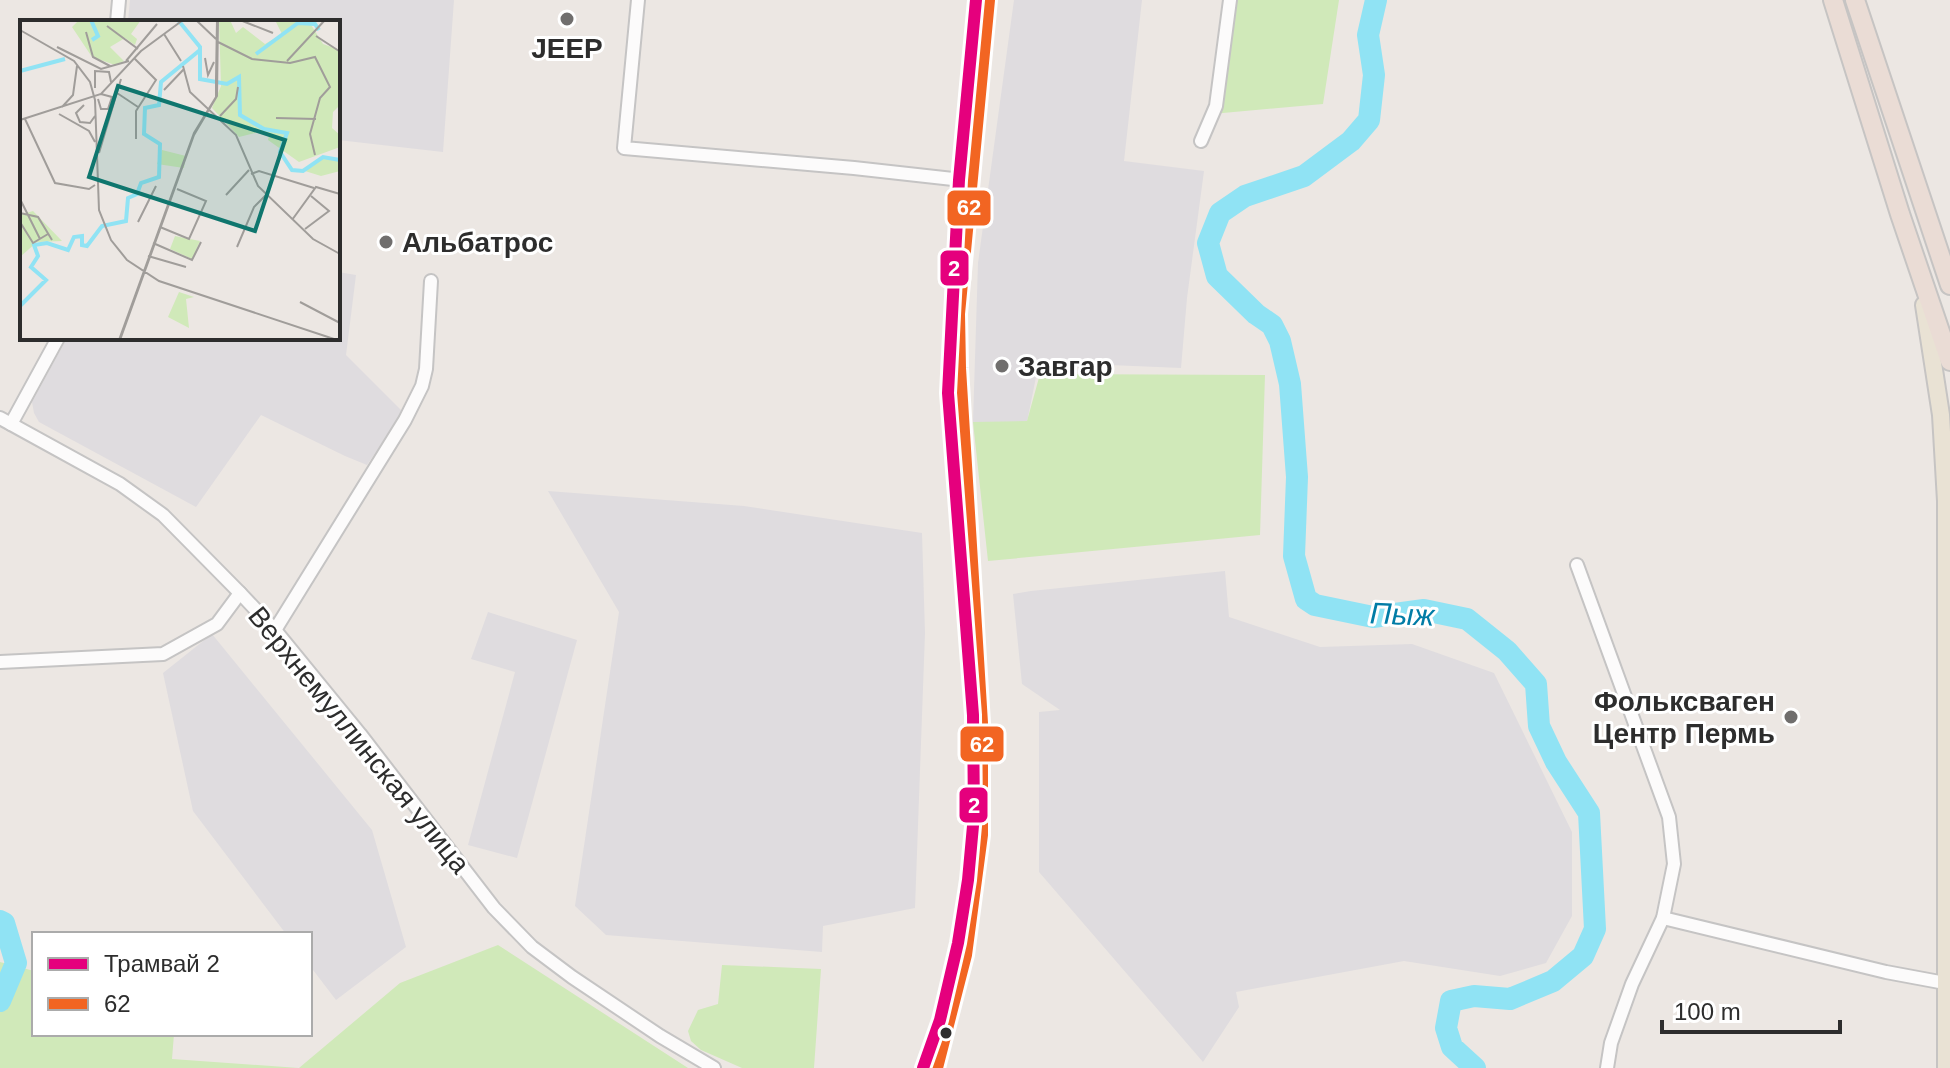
<svg xmlns="http://www.w3.org/2000/svg" width="1950" height="1068" viewBox="0 0 1950 1068" font-family="Arial,sans-serif">
	<style>
		.industrial { fill: #dfdcdf }
		.grass { fill: #d0e9b9 }
		.lines { fill: none; stroke-linecap: round; stroke-linejoin: round }
		.river { stroke: #90e3f4; stroke-width: 22 }
		.minor-casing { stroke: #c5c4c4; stroke-width: 16 }
		.major-casing { stroke: #c6c4c3; stroke-width: 20 }
		.highway-casing { stroke: #c6c4c3; stroke-width: 22 }
		.minor { stroke: #fcfbfb; stroke-width: 12 }
		.major { stroke: #e9e2d4; stroke-width: 16 }
		.highway { stroke: #eadcd5; stroke-width: 18 }
		.bus-1-casing { stroke: #fff; stroke-width: 18 }
		.bus-1 { stroke: #f26522; stroke-width: 12 }
		.tram-1-casing { stroke: #fff; stroke-width: 18 }
		.tram-1 { stroke: #e5007d; stroke-width: 12 }
		.poi-dot { fill: #706e6d; stroke: #fff; stroke-width: 3 }
		.bus-dot { fill: #2d2d2d; stroke: #fff; stroke-width: 3 }
		.labels { text-anchor: middle; dominant-baseline: central; stroke-width: 6; stroke-linejoin: round; paint-order: stroke }
		.poi-label { font-size: 28px; font-weight: bold; fill: #2d2d2d; stroke: #fff; text-anchor: start }
		.street-label { font-size: 28px; fill: #2d2d2d; stroke: #fff }
		.water-label { font-size: 30px; font-style: italic; fill: #017ca6; stroke: #fff }
		.inset-river { fill: none; stroke: #90e3f4; stroke-width: 4 }
		.inset-road { fill: none; stroke: #a09d9a; stroke-width: 2 }
		.view { fill: #0f766e; fill-opacity: 0.15; stroke: #0f766e; stroke-width: 4 }
		.inset-edge { fill: none; stroke: #2d2d2d; stroke-width: 4 }
		.line-badge { stroke: #fff; stroke-width: 3 }
		.badge-label { font-size: 22px; text-anchor: middle; font-weight: bold; fill: #fff }
	</style>
	<rect width="100%" height="100%" fill="#ece7e3"/>
	<g class="industrial">
		<path d="M130 0H454L443 152 338 140V22L128 21Z"/>
		<path d="M1014 0H1142L1124 161 1204 171 1187 298 1181 368 1039 362 1027 422H973L978 263Z"/>
		<path d="M338 272 356 275 346 355 403 412 367 465 345 456 261 415 196 507 39 422 34 413 32 402 67 338H338Z"/>
		<path d="M548 491 744 506 922 533 925 633 915 908 823 926 822 952 606 935 575 906 619 612Z"/>
		<path d="M1225 571 1229 617 1320 647 1412 644 1494 673 1572 832V916L1546 963 1500 976 1404 961 1236 992 1239 1007 1203 1062 1039 872V712L1060 710 1022 684 1013 594 1031 591Z"/>
		<path d="M488 612 577 640 517 858 468 845 515 672 471 659Z"/>
		<path d="M212 634 372 830 406 947 336 1000 310 966V934H286L193 811 163 673Z"/>
	</g>
	<g class="grass">
		<path d="M1226 0H1339L1323 104 1212 114Z"/>
		<path d="M1040 374 1265 375 1260 535 988 561 973 422 1027 421Z"/>
		<path d="M498 945 688 1068H0V962L34 971V1034H174L172 1059 299 1068 400 983Z"/>
		<path d="M722 965 821 969 814 1068H742L701 1050 691 1041 688 1031 698 1010 718 1004Z"/>
	</g>
	<g class="lines">
		<g class="river">
			<path d="M1376 0 1368 35 1374 75 1369 120 1351 141 1304 176 1245 196 1220 213 1208 243 1217 276 1256 314 1272 325 1280 341 1290 384 1297 477 1294 556 1306 599 1315 605 1373 617 1424 610 1467 619 1507 651 1536 684 1539 726 1556 762 1589 813 1595 929 1583 956 1553 981 1510 999 1474 996 1451 1001 1446 1028 1452 1047 1475 1068"/>
			<path d="M0 921 4 923 16 963 0 1001"/>
		</g>
		<defs>
			<g id="minor">
				<path d="M638 0 624 148 854 168 971 181"/>
				<path d="M117 22 119 0"/>
				<path d="M1201 141 1216 106 1230 0"/>
				<path d="M0 418 120 484 163 515 240 593 275 630 360 734 494 908 532 947 572 977 660 1036 714 1068"/>
				<path d="M11 424 58 338"/>
				<path d="M1577 565 1669 817 1674 864 1663 918 1632 984 1611 1043 1607 1068"/>
				<path d="M275 630 405 420 422 386 426 369 431 281"/>
				<path d="M0 662 163 654 217 624 240 593"/>
				<path d="M1663 918 1886 972 1945 983"/>
				<path d="M937 1068 966 955 982 835V723L960 368 959 314 989 0"/>
			</g>
			<path id="major" d="M1924 305 1941 415 1946 501V1068"/>
			<g id="highway">
				<path d="M1833 0 1900 214 1950 361"/>
				<path d="M1855 0 1950 285"/>
			</g>
		</defs>
		<use href="#minor" class="minor-casing"/>
		<use href="#major" class="major-casing"/>
		<use href="#highway" class="highway-casing"/>
		<use href="#minor" class="minor"/>
		<use href="#major" class="major"/>
		<use href="#highway" class="highway"/>
		<defs>
			<path id="bus-1" d="M937 1068 966 955 982 835V723L960 368 959 314 989 0"/>
		</defs>
		<use href="#bus-1" class="bus-1-casing"/>
		<use href="#bus-1" class="bus-1"/>
		<defs>
			<path id="tram-1" d="M923 1068 940 1020 958 943 968 880 974 815 973 715 948 393 959 180 976 0"/>
		</defs>
		<use href="#tram-1" class="tram-1-casing"/>
		<use href="#tram-1" class="tram-1"/>
	</g>
	<g class="poi-dot">
		<circle cx="567" cy="19" r="8"/>
		<circle cx="386" cy="242" r="8"/>
		<circle cx="1002" cy="366" r="8"/>
		<circle cx="1791" cy="717" r="8"/>
	</g>
	<circle class="bus-dot" cx="946" cy="1033" r="7"/>
	<g class="labels">
		<g class="poi-label">
			<text x="567" y="48" text-anchor="middle">JEEP</text>
			<text x="402" y="242">Альбатрос</text>
			<text x="1018" y="366">Завгар</text>
			<text x="1775" y="701" text-anchor="end">Фольксваген<tspan x="1775" dy="32">Центр Пермь</tspan></text>
		</g>
		<g class="street-label">
			<text transform="translate(359 740) rotate(51)">Верхнемуллинская улица</text>
		</g>
		<g class="water-label">
			<text transform="translate(1402 614) rotate(2)">Пыж</text>
		</g>
	</g>
	<g transform="translate(20 20)">
		<rect width="320" height="320" fill="#ece7e3"/>
		<path d="M59 0H121L111 14 117 19 115 25 105 18 90 27 104 41 95 45 72 37 52 7ZM199 0H210L216 13 223 7 245 24 262 14 255 0H288L303 24 320 30V85L313 92 312 108 320 115V127L279 142 248 120 249 116 239 112 219 117 192 88 201 66ZM142 130 166 136 164 148 137 144ZM305 137 320 141V151L301 156 285 151ZM13 191 42 221 17 222 0 237V195ZM155 216 180 221 172 239 150 229Z" fill="#d0e9b9"/>
		<path d="M159 272 174 277 166 279 169 308 148 297Z" fill="#d0e9b9"/>
		<path class="inset-river" d="M71 0 78 16 72 20M158 0 180 27V59L207 64 219 57 220 95 244 109 267 113 260 132 272 150 283 151 303 137 320 140M236 34 278 3 295 4 299 10M0 51 45 39M0 286 26 260 11 247 18 236 14 225 27 223 48 230 54 217 62 216V225L67 226 82 206 106 201 108 178 117 174 121 163 139 157 140 124 124 114 125 88 139 85 141 62 180 30"/>
		<path class="inset-road" d="M176 0 196 19M220 0 253 13M87 6 118 29M0 10 54 41 70 62 75 80 79 190 91 220 107 240 139 261 317 320M66 12 73 37 90 46M144 14 161 41M296 16 319 31M198 22 232 39 270 43 295 37 310 67 300 78 290 114 295 135M37 27 81 49 109 41M185 38 188 55 194 42M115 39 136 60 116 91V119M106 41 137 4M267 41 305 0M163 46 170 72 216 115 238 166 293 219 320 234M196 59 197 0M75 68V51L89 52 91 62M144 70 164 49M97 73 118 87M78 79 81 89H88L92 77 81 74M64 85 56 93 60 102 70 103 75 96M42 87 53 75 57 46M39 94 69 111 75 122M200 96 216 79 218 67M256 98 296 99M5 99 35 163 69 169 75 165M0 100 81 74 121 31 163 0M79 133 101 59M231 154 239 151 294 168M206 175 229 150M0 179 20 219M0 193 18 197 32 220M272 200 296 167 320 174M0 202 13 223 28 214M118 202 136 166M140 207 169 219 186 181 157 169M285 209 309 191 291 176M133 223 172 240 181 222M217 227 234 187 246 175M128 236 166 247M280 282 320 303M99 320 174 113 196 77V59M100 320 174 115 197 76 198 0"/>
		<path class="view" d="M98 66 265 120 235 211 69 157Z"/>
		<rect width="320" height="320" class="inset-edge"/>
	</g>
	<g class="line-badge">
		<rect x="946" y="189" width="46" height="38" rx="8" fill="#f26522"/>
		<rect x="939" y="249" width="31" height="38" rx="8" fill="#e5007d"/>
		<rect x="959" y="725" width="46" height="38" rx="8" fill="#f26522"/>
		<rect x="958" y="786" width="31" height="38" rx="8" fill="#e5007d"/>
	</g>
	<g class="badge-label">
		<text x="969" y="215">62</text>
		<text x="954" y="276">2</text>
		<text x="982" y="752">62</text>
		<text x="974" y="813">2</text>
	</g>
	<rect x="32" y="932" width="280" height="104" fill="#ffffff" stroke="#ababab" stroke-width="2"/>
	<rect x="48" y="958" width="40" height="12" fill="#e5007d" stroke="#ababab" stroke-width="2"/>
	<text x="104" y="972" font-size="24" fill="#2d2d2d">Трамвай 2</text>
	<rect x="48" y="998" width="40" height="12" fill="#f26522" stroke="#ababab" stroke-width="2"/>
	<text x="104" y="1012" font-size="24" fill="#2d2d2d">62</text>
	<path d="M1662 1020v12h178v-12" fill="none" stroke="#2d2d2d" stroke-width="4"/>
	<text x="1674" y="1020" font-size="24" fill="#2d2d2d" stroke="#ffffff" stroke-width="6" paint-order="stroke">100 m</text>
</svg>
